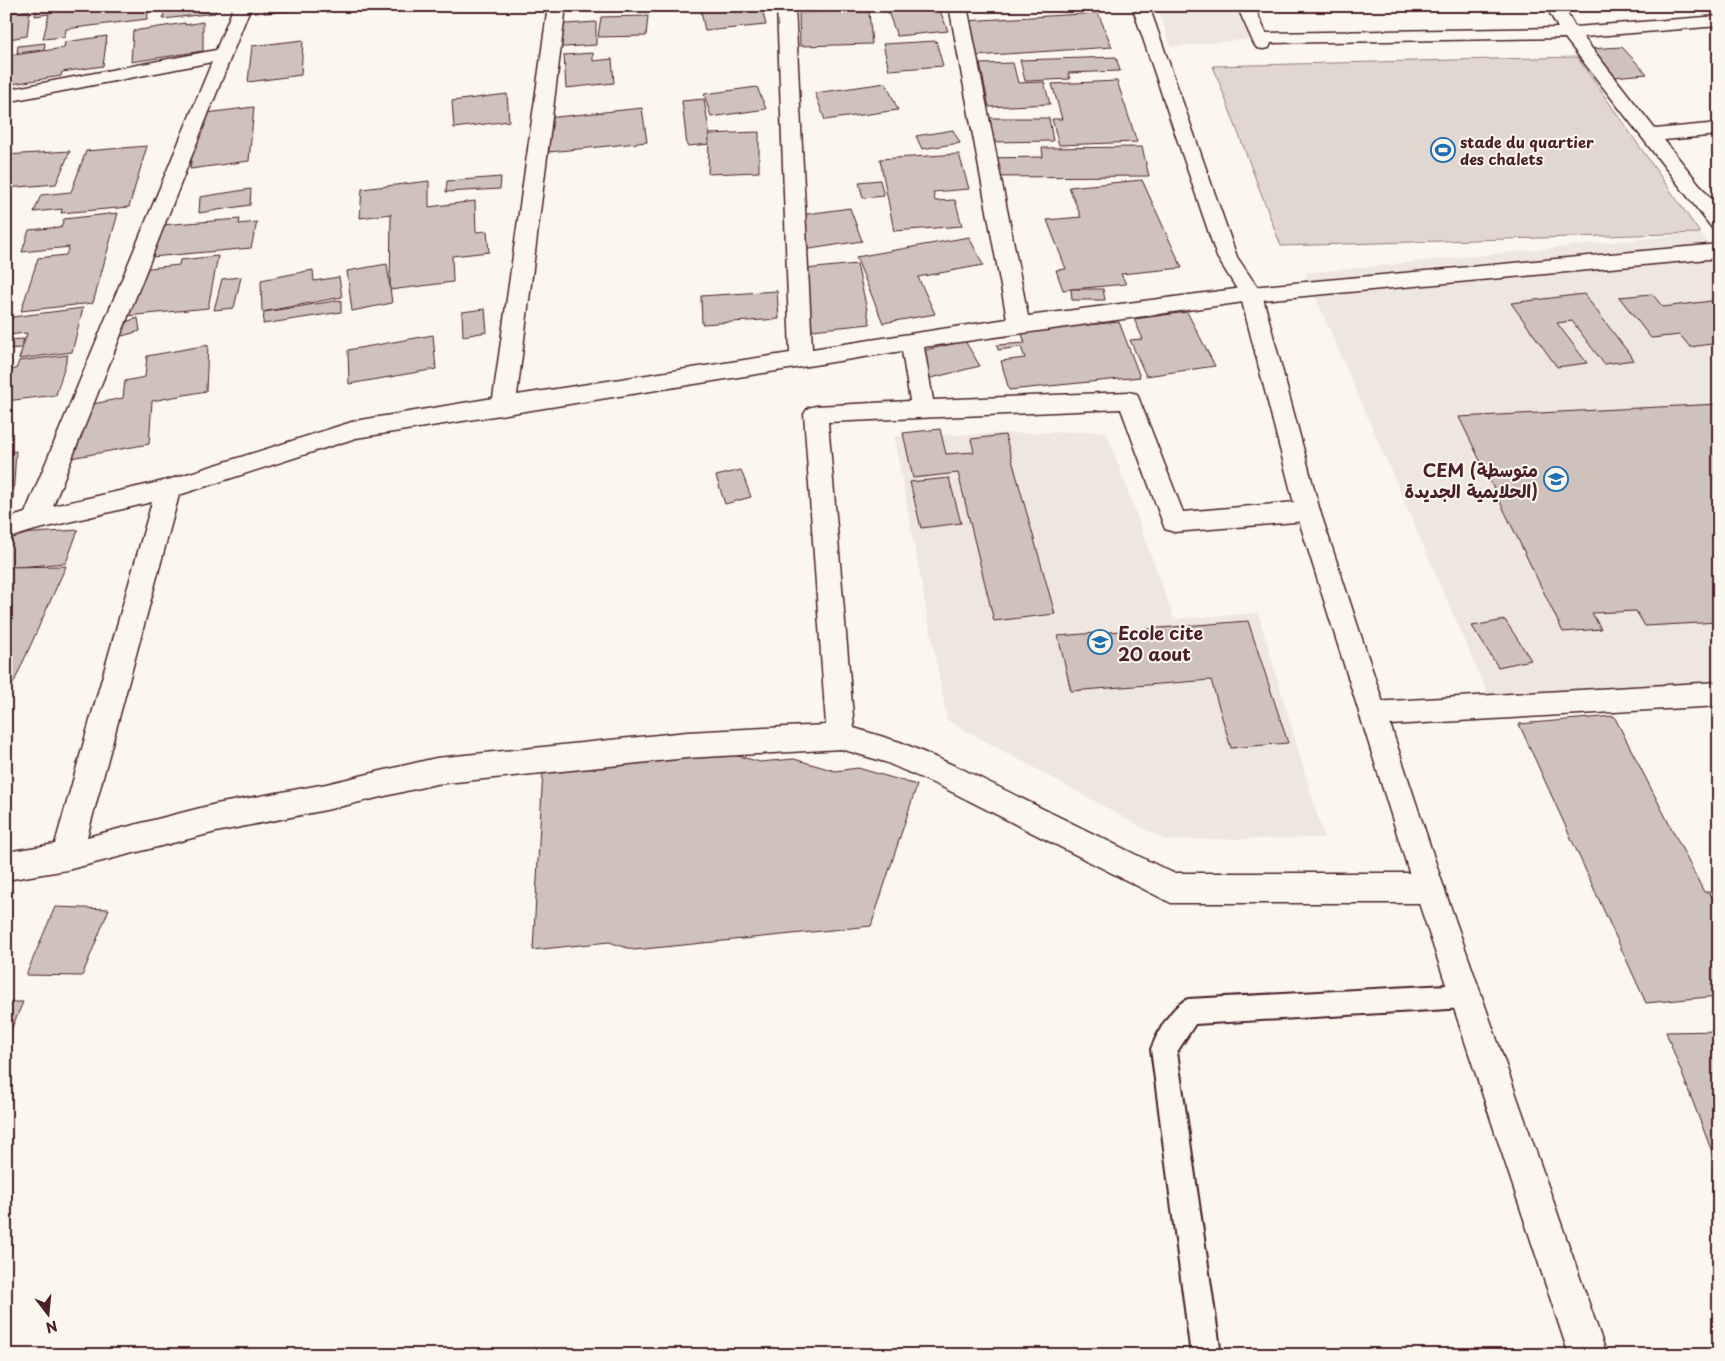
<svg xmlns="http://www.w3.org/2000/svg" width="1725" height="1361" viewBox="0 0 1725 1361" font-family="'Playpen Sans','Playpen Sans Arabic',sans-serif">
	<style>
		.built { fill: #eee7de }
		.green { fill: #e2d7d0; stroke: #967b7e }
		.building { fill: #cfc2bc; stroke: #4a1f2b }
		.lines { fill: none; stroke-linecap: round; stroke-linejoin: round }
		.service-casing { stroke: #4a1f2b; stroke-width: 4 }
		.minor-casing { stroke: #4a1f2b; stroke-width: 3 }
		.primary-casing { stroke: #4a1f2b; stroke-width: 3 }
		.service { fill: #fbf7ec; fill-rule: evenodd }
		.minor { fill: #fbf7ec; fill-rule: evenodd }
		.primary { fill: #fbf7ec; fill-rule: evenodd }
		.labels { text-anchor: middle; dominant-baseline: central; stroke-width: 4; stroke-linejoin: round; paint-order: stroke }
		.far-poi-label { font-size: 15px; font-weight: bold; fill: #4a1f2b; stroke: #fbf7ec; text-anchor: start }
		.poi-label { font-size: 18px; font-weight: bold; fill: #4a1f2b; stroke: #fbf7ec; text-anchor: end }
	</style>
	<rect width="100%" height="100%" fill="#fbf7ec"/>
	<filter id="ink" filterUnits="userSpaceOnUse"><feTurbulence type="fractalNoise" baseFrequency=".02" numOctaves="2"/><feDisplacementMap in="SourceGraphic" scale="10" xChannelSelector="R" yChannelSelector="G"/><feConvolveMatrix kernelMatrix="1 2 1 2 8 2 1 2 1" color-interpolation-filters="sRGB"/></filter>
	<g filter="url(#ink)">
		<g class="built">
			<path d="M1157 6H1245L1261 38 1171 47Z"/>
			<path d="M1700 233 1719 258V684L1493 706 1305 273Z"/>
			<path d="M1106 431 1174 619 1258 613 1324 838 1165 840 947 720 894 436Z"/>
		</g>
		<path class="green" d="M1577 57 1700 233 1281 246 1213 66Z"/>
		<g class="building">
			<path d="M37 6H149L147 19 66 29 65 37 43 39 49 14 35 16Z"/>
			<path d="M165 6H216L215 13 163 19Z"/>
			<path d="M265 6H291L290 11 264 13Z"/>
			<path d="M700 6H761L766 25 705 31Z"/>
			<path d="M808 6H866L867 9 808 10Z"/>
			<path d="M918 6H938L948 31 897 36 887 9Z"/>
			<path d="M30 10 27 36 9 39 6 48V13Z"/>
			<path d="M869 12 872 44 800 46 799 13Z"/>
			<path d="M1098 13 1112 47 975 56 965 21Z"/>
			<path d="M648 16 646 36 598 37 601 17Z"/>
			<path d="M203 22V51L131 62 133 31 185 23V25Z"/>
			<path d="M596 22V45L550 48 551 25Z"/>
			<path d="M107 36 103 66 62 72 61 76 6 85V56L64 48 65 42Z"/>
			<path d="M303 40 301 75 248 82 252 46Z"/>
			<path d="M936 41 943 66 889 70 883 44Z"/>
			<path d="M45 43 44 50 17 53 18 46Z"/>
			<path d="M1622 47 1647 74 1613 77 1589 49Z"/>
			<path d="M593 53V61L612 59 614 83 566 88 564 55Z"/>
			<path d="M1116 57 1120 71 1068 73 1070 79 1025 81 1020 60Z"/>
			<path d="M1013 63 1018 83 1044 82 1050 104 989 107 980 64Z"/>
			<path d="M1117 81 1137 142 1059 145 1052 119H1062L1052 84Z"/>
			<path d="M886 83 898 110 825 120 815 93Z"/>
			<path d="M757 87 766 109 711 117 704 94Z"/>
			<path d="M507 94 509 121 454 128 452 101Z"/>
			<path d="M704 99 711 144 687 146 682 101Z"/>
			<path d="M254 107 249 161 190 169 198 114Z"/>
			<path d="M642 108 647 142 549 152 547 118Z"/>
			<path d="M990 118H1049L1053 141 993 142Z"/>
			<path d="M953 130 960 143 922 149 916 136Z"/>
			<path d="M759 132V172L708 174 709 134Z"/>
			<path d="M147 146 129 207 61 213 62 209 34 212 41 195 71 192 86 151Z"/>
			<path d="M1142 147 1149 176 990 177 988 158 1043 157 1042 148Z"/>
			<path d="M70 151 56 184 6 188V155Z"/>
			<path d="M959 154 969 189 933 192 935 201 955 200 962 226 894 231 880 159Z"/>
			<path d="M501 177 500 189 446 192 447 181Z"/>
			<path d="M880 180 884 196 863 198 859 182Z"/>
			<path d="M1142 180 1182 268 1121 274 1126 284 1063 290 1056 270 1066 269 1047 220 1081 217 1069 187Z"/>
			<path d="M429 181V207L475 201 476 232 487 231 489 252 452 256 453 282 390 290 391 214 360 218 362 189Z"/>
			<path d="M251 189 250 205 199 213 200 197Z"/>
			<path d="M850 208 862 241 803 250 793 216Z"/>
			<path d="M118 213 93 303 21 311 38 258 66 255 69 247 22 252 29 230 61 227 64 219Z"/>
			<path d="M240 219 239 224 257 222 251 248 151 257 161 225Z"/>
			<path d="M969 237 983 265 918 277 935 314 883 323 856 257Z"/>
			<path d="M218 256 208 308 127 316 140 269 179 265 180 260Z"/>
			<path d="M387 264 392 303 352 311 347 271Z"/>
			<path d="M857 264 870 324 812 330 803 284 805 269Z"/>
			<path d="M313 270 314 281 339 277 342 297 262 312 261 280Z"/>
			<path d="M241 277 234 308 214 310 222 279Z"/>
			<path d="M1071 289H1103L1105 300H1072Z"/>
			<path d="M777 291 779 319 702 324 701 296Z"/>
			<path d="M1584 294 1634 360 1604 364 1572 321 1557 323 1587 363 1557 367 1511 303Z"/>
			<path d="M1652 294 1663 307 1719 300V343L1690 347 1680 335 1651 338 1619 297Z"/>
			<path d="M341 300V312L263 324 264 312Z"/>
			<path d="M83 308 72 352 19 359 27 333 7 335 12 317Z"/>
			<path d="M485 309 487 332 463 336 462 312Z"/>
			<path d="M1187 312 1215 366 1146 376 1130 340 1143 339 1134 319Z"/>
			<path d="M138 318 140 331 111 339 109 327Z"/>
			<path d="M1119 322 1140 377 1009 390 1001 361 1025 358 1021 347 998 350 997 345 1025 343 1021 331Z"/>
			<path d="M433 335 436 369 349 384 348 350Z"/>
			<path d="M24 339 21 348 6 349V340Z"/>
			<path d="M965 341 980 366 923 380 908 354Z"/>
			<path d="M208 345 206 391 152 401 149 444 65 459 72 408 123 398 125 381 145 377 147 356Z"/>
			<path d="M68 355 56 395 6 401V370L16 369 19 361Z"/>
			<path d="M1719 404V622L1645 626 1636 611 1592 613 1601 629 1563 632 1459 417Z"/>
			<path d="M940 429 946 454 974 452 971 439 1005 435 1055 614 994 621 958 473 913 478 903 433Z"/>
			<path d="M16 451 13 498 6 500V453Z"/>
			<path d="M741 470 751 497 725 504 716 476Z"/>
			<path d="M949 478 961 523 921 528 910 482Z"/>
			<path d="M78 530 66 563 6 568V535Z"/>
			<path d="M66 566 6 700V567Z"/>
			<path d="M1505 620 1531 660 1498 667 1472 626Z"/>
			<path d="M1248 621 1288 743 1231 748 1211 680 1071 691 1058 636Z"/>
			<path d="M1614 716 1704 892H1709L1719 910V996L1646 1003 1519 724Z"/>
			<path d="M731 754 760 762 794 759 835 771 858 768 917 785 871 926 634 950 609 942 533 950 543 771Z"/>
			<path d="M55 907 109 909 82 976 26 975Z"/>
			<path d="M6 1002H23L6 1041Z"/>
			<path d="M1719 1031V1170L1666 1032Z"/>
		</g>
		<g class="lines">
			<defs>
				<path id="service" d="M1465 984 1474 987 1478 996 1474 1005 1465 1008 1195 1024 1177 1052 1221 1355H1191L1151 1049C1158 1032 1171 1006 1188 999Z"/>
				<g id="minor">
					<path d="M234 6H251L53 506 168 480 355 421 493 398 548 6H566L517 395 790 353 777 6H795L812 349 1007 319 949 6H967L1028 316 1251 287 1719 244V258L1251 301 924 347 933 400 1129 392 1137 394 1183 512 1308 501 1317 504 1320 511 1317 518 1308 521 1174 532 1165 529 1121 409 828 422 854 728 900 742 962 769 1173 873H1429L1440 878 1444 888 1440 898 1429 903H1171L942 787 885 762 841 749 687 758 436 784 326 810 216 832 67 870 6 880V852L55 844 152 502 35 530 6 539V519L25 513 212 62 6 102V90L216 50ZM902 351 910 401 816 406 808 408 804 414 826 725 687 732 436 758 326 784 216 804 87 837 179 495 356 438Z"/>
					<path d="M1237 6H1254L1266 33 1558 28 1546 6H1563L1575 27 1719 16V26L1583 37 1655 129 1719 123V135L1664 140 1719 209V229L1712 228 1565 38 1271 43 1269 48 1263 49 1257 48 1254 44Z"/>
					<path d="M1719 682V706L1373 726 1363 723 1359 714 1363 705 1373 702Z"/>
				</g>
				<path id="primary" d="M1132 6H1149L1237 257 1262 294 1320 511 1444 888 1607 1355H1569L1414 888 1296 511 1240 294 1217 257Z"/>
			</defs>
			<use href="#service" class="service-casing"/>
			<use href="#minor" class="minor-casing"/>
			<use href="#primary" class="primary-casing"/>
			<use href="#service" class="service"/>
			<use href="#minor" class="minor"/>
			<use href="#primary" class="primary"/>
		</g>
	</g>
	<defs>
		<symbol id="stadium-ring" viewBox="-11 -11 22 22"><circle r="9.5" fill="#fbf7ec" stroke="#1f6fb2" stroke-width="1.5"/><path d="M0-5a6.5 5 0 1 0 0 10a6.5 5 0 1 0 0-10ZM-3.5-1.8h7v3.6h-7Z" fill="#1f6fb2"/></symbol>
		<symbol id="school-ring" viewBox="-11 -11 22 22"><circle r="9.5" fill="#fbf7ec" stroke="#1f6fb2" stroke-width="1.5"/><path d="M0-5L7-2L0 1L-7-2ZM-4 1L0 2.5L4 1V4Q0 6-4 4Z" fill="#1f6fb2"/></symbol>
	</defs>
	<g fill-rule="evenodd">
		<use href="#stadium-ring" x="1429" y="136" width="28" height="28"/>
		<use href="#school-ring" x="1542" y="465" width="28" height="28"/>
		<use href="#school-ring" x="1086" y="628" width="28" height="28"/>
	</g>
	<g class="labels">
		<g class="far-poi-label">
			<text x="1460" y="141">stade du quartier<tspan x="1460" dy="17">des chalets</tspan></text>
		</g>
		<g class="poi-label">
			<text x="1538" y="469">CEM (متوسطة<tspan x="1538" dy="21">الحلايمية الجديدة)</tspan></text>
			<text x="1118" y="632" text-anchor="start">Ecole cite<tspan x="1118" dy="21">20 aout</tspan></text>
		</g>
	</g>
	<rect width="1725" height="1361" fill="none" stroke="#fbf7ec" stroke-width="25"/>
	<rect x="12" y="12" width="1700" height="1336" fill="none" stroke="#4a1f2b" stroke-width="2" filter="url(#ink)"/>
	<g transform="translate(48 1314) rotate(164)" stroke="#fbf7ec" stroke-width="4" paint-order="stroke">
	<path d="M0-4L9 19L0 12L-9 19Z" fill="#4a1f2b"/>
	<text y="-8" font-size="14" font-weight="bold" text-anchor="middle" fill="#4a1f2b">N</text>
	</g>
</svg>
